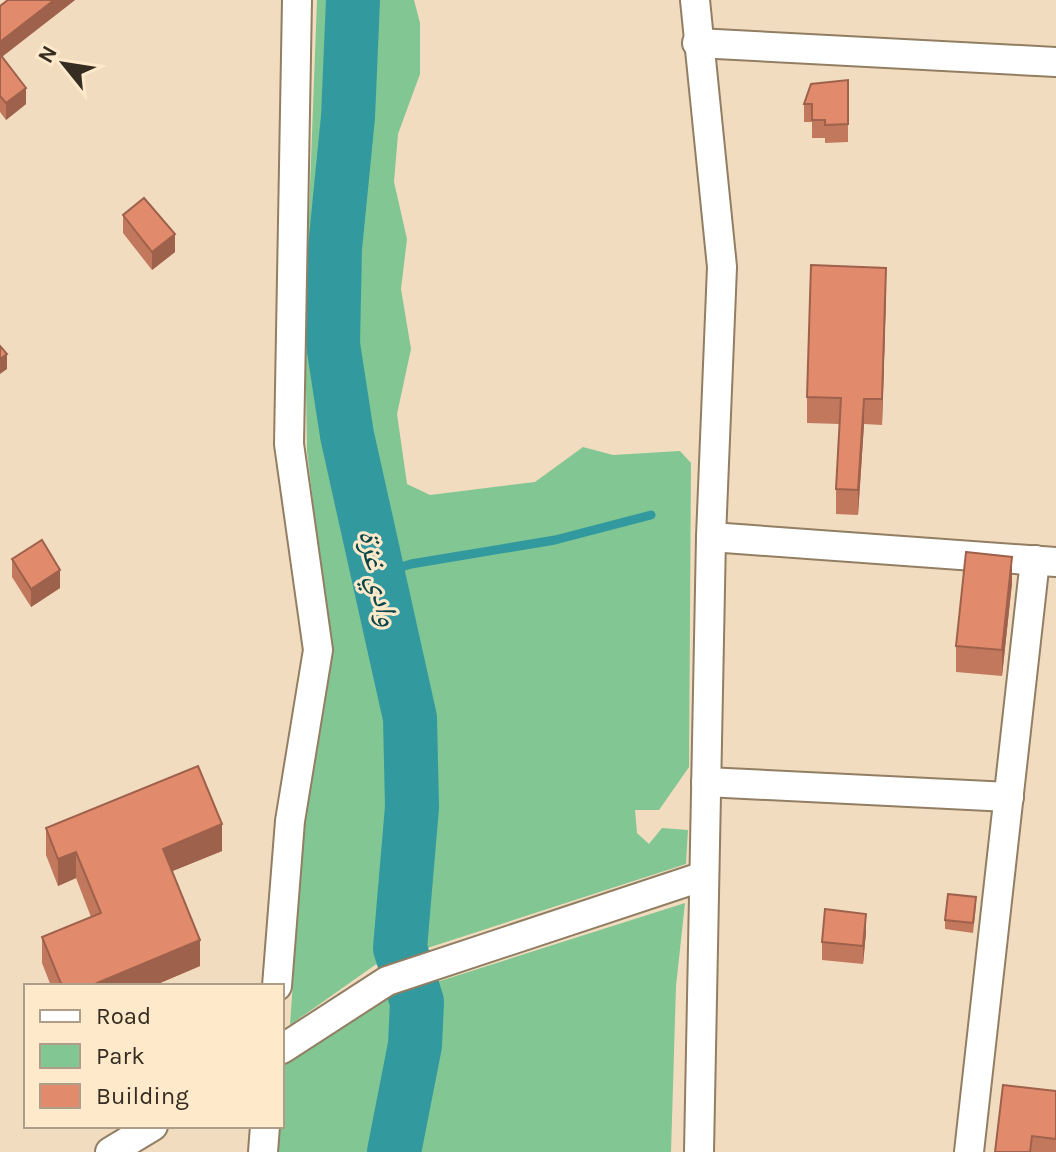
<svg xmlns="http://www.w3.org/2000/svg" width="1056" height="1152" viewBox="0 0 1056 1152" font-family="Karla,'Noto Naskh Arabic',sans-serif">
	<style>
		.green { fill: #81c693 }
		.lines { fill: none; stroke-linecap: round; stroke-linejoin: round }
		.stream { stroke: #32999f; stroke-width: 9 }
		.river { stroke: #32999f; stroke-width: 54 }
		.minor-casing { stroke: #917e63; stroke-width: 32 }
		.minor { stroke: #fff; stroke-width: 28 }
		.wall { fill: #c2785d }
		.shaded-wall { fill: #9e614c }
		.building { fill: #e28b6c; stroke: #9e614c; stroke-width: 2 }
		.labels { text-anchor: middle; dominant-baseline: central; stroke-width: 6; stroke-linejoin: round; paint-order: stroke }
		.water-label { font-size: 30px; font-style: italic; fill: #064548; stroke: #ffe9cb }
	</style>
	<rect width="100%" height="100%" fill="#f2dcbf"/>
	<g class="green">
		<path d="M317 0H414L420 23V74L398 134 394 182 407 239 401 289 411 349 397 414 407 484 430 495 535 482 583 447 613 455 680 451 691 463 689 767 659 810H635L637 833 649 844 662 828 688 830 686 864 375 965 290 1025 304 825 330 648 307 451 305 321Z"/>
		<path d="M685 903 676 986 671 1152H275L277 1126H282L283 1064 393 996Z"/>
	</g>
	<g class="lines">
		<path class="stream" d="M378 574 411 564 555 540 651 515"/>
		<path class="river" d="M353 0 348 117 335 248 333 344 347 435 410 718 412 807 400 948 417 1002 415 1045 394 1152"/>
		<defs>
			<g id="minor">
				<path d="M695 0 722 267 711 537 699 1152"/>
				<path d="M697 43 1056 62"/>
				<path d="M711 537 1056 562"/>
				<path d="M706 782 1009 797"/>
				<path d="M277 986 290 821 318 650 289 444 297 0"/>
				<path d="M282 1049 387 981 704 876"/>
				<path d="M110 1152 153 1126"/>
				<path d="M263 1152 265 1126"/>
				<path d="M969 1152 1035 560"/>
			</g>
		</defs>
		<use href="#minor" class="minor-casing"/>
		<use href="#minor" class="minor"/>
	</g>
	<g class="wall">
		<path d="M75 0 2 57 26 104 6 120 0 112V6Z"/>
		<path d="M848 80V142L825 143V138H812V122H804V104Z"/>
		<path d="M123 215 175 252 152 270 123 233Z"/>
		<path d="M886 293 882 425 864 424 858 515 836 514V489L840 424 807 423V397Z"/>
		<path d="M12 559 60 588 31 607 12 577Z"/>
		<path d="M1012 583 1002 676 956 672V646Z"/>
		<path d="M46 828 222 851 172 871 200 966 153 986H51L42 963V937L91 917 76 878 58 886 46 855Z"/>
		<path d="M976 906 973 933 945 929V920Z"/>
		<path d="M866 932 863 964 822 960V942Z"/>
		<path d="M1056 1091V1152H995Z"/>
	</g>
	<g class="shaded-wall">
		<path d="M54 0H75L0 58V42Z"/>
		<path d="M26 88V104L6 120V103Z"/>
		<path d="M175 234V252L152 270V252Z"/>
		<path d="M886 268V293L882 425V399Z"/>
		<path d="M7 354V369L0 374V359Z"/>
		<path d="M864 399V424L858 515V490Z"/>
		<path d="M1012 557V583L1002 676V650Z"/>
		<path d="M60 570V588L31 607V589Z"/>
		<path d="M222 824V851L163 875V849Z"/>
		<path d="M76 852V878L58 886V859Z"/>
		<path d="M866 914V932L863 964V946Z"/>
		<path d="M200 940V966L153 986H90Z"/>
	</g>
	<g class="building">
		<path d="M8 0H54L0 42V6Z"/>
		<path d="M0 54 26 88 6 103 0 96Z"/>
		<path d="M848 80V124L825 125V120H812V104H804L811 84Z"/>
		<path d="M144 198 175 234 152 252 123 215Z"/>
		<path d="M811 265 886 268 882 399H864L858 490 836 489 841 398 807 397Z"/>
		<path d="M0 346 7 354 0 359Z"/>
		<path d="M42 540 60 570 31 589 12 559Z"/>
		<path d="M966 552 1012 557 1002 650 956 646Z"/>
		<path d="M198 766 222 824 163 849 200 940 90 986H62L42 937 101 913 76 852 58 859 46 828Z"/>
		<path d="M948 894 976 897 973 923 945 920Z"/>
		<path d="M825 909 866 914 863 946 822 942Z"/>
		<path d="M1003 1085 1056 1091V1139L1032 1136 1030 1152H995Z"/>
	</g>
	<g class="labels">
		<g class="water-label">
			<text transform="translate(379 578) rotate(78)">وادي غزة</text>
		</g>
	</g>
	<rect x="24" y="984" width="260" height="144" fill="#ffe9cb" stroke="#ae9e87" stroke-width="2"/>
	<rect x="40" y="1010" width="40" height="12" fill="#ffffff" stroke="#ae9e87" stroke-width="2"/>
	<text x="96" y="1024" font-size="24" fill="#352d21">Road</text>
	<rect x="40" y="1044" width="40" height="24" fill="#81c693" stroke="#ae9e87" stroke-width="2"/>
	<text x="96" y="1064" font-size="24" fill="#352d21">Park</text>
	<rect x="40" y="1084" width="40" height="24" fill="#e28b6c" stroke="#ae9e87" stroke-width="2"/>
	<text x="96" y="1104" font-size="24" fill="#352d21">Building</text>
	<g transform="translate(64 64) rotate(300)" stroke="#ffe9cb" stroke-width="6" paint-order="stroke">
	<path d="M0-6L14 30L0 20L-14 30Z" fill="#352d21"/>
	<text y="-12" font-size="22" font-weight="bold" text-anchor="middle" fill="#352d21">N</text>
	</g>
</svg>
